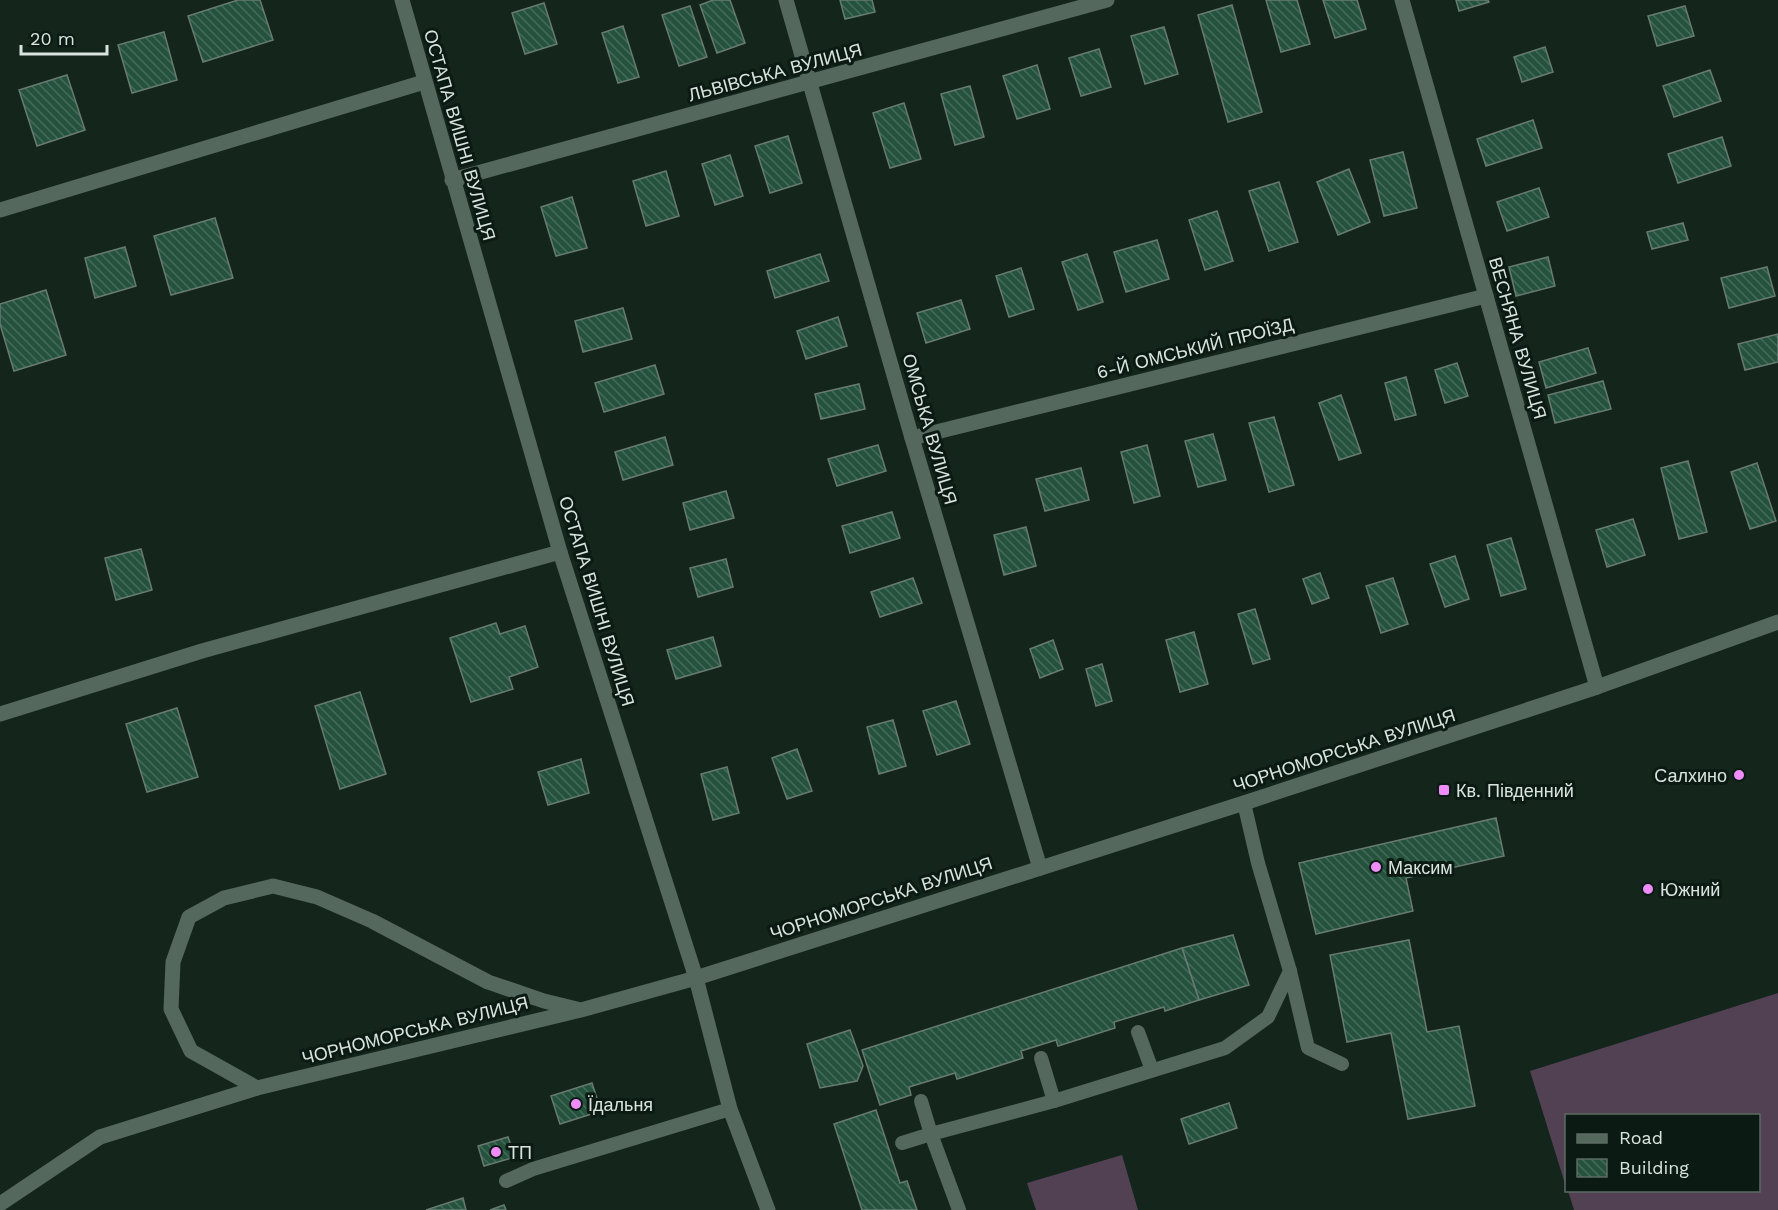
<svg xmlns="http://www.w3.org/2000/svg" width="1778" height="1210" viewBox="0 0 1778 1210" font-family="'Work Sans',sans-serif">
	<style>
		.grass { fill: #514153 }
		.building { fill: url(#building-back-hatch); stroke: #687b71; stroke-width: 1.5 }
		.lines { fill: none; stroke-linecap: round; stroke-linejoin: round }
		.lane { stroke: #55685e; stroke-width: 14 }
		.street { stroke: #55685e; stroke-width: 15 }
		.poi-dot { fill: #ed8cfa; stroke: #0b1b13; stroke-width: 2 }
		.labels { text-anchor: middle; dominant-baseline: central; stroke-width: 6; stroke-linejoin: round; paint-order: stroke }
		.street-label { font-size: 18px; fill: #dae4de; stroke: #0b1b13 }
		.poi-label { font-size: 18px; fill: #dae4de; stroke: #0b1b13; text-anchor: start }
	</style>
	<defs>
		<pattern id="building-back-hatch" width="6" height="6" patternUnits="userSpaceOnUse" patternTransform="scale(1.5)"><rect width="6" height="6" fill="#25523d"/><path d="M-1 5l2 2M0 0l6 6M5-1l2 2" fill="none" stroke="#446b59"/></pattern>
	</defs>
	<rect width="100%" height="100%" fill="#14251c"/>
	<g class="grass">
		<path d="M1778 993V1210H1574L1568 1191 1758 1190V1116H1566V1187L1530 1071Z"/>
		<path d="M1122 1155 1138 1210H1036L1027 1183Z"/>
	</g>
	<g class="building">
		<path d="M238 0H260L273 40 203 62 188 16Z"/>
		<path d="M713 0H730L745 43 717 53 700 5Z"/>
		<path d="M840 0H872L875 12 845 19Z"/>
		<path d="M1266 0H1297L1310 44 1281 52Z"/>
		<path d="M1323 0H1357L1366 29 1335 38Z"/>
		<path d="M1456 0H1488L1489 2 1459 11Z"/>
		<path d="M544 3 557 44 525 54 512 13Z"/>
		<path d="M1232 5 1262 112 1228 122 1198 15Z"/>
		<path d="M690 6 707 57 679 66 662 15Z"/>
		<path d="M1685 6 1694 36 1657 46 1648 16Z"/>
		<path d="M623 26 639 77 618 83 602 33Z"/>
		<path d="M1164 27 1178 74 1145 84 1131 36Z"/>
		<path d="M164 32 177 80 132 93 118 45Z"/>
		<path d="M1545 47 1553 72 1522 82 1514 57Z"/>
		<path d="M1099 49 1111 87 1081 96 1069 58Z"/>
		<path d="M1037 65 1050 109 1017 119 1003 76Z"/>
		<path d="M1710 70 1721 101 1674 117 1663 86Z"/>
		<path d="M67 75 85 130 37 146 19 90Z"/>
		<path d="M970 86 984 137 955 145 941 94Z"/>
		<path d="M904 103 921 159 890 168 873 113Z"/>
		<path d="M1533 120 1542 148 1486 166 1477 139Z"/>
		<path d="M788 136 802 183 770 193 755 146Z"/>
		<path d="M1722 137 1731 166 1678 183 1668 154Z"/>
		<path d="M1403 152 1417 208 1384 216 1370 160Z"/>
		<path d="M730 155 743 196 715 205 702 164Z"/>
		<path d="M1349 169 1370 222 1338 235 1317 182Z"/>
		<path d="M666 171 679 216 646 226 633 181Z"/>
		<path d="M1279 182 1298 242 1269 251 1249 191Z"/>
		<path d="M1539 188 1549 217 1507 231 1497 202Z"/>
		<path d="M572 197 587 248 556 256 541 207Z"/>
		<path d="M1217 211 1233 261 1205 270 1189 220Z"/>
		<path d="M215 218 233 278 171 295 154 236Z"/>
		<path d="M1683 223 1688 240 1652 249 1647 232Z"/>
		<path d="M1157 240 1169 279 1126 292 1114 252Z"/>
		<path d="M125 247 136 286 95 298 85 258Z"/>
		<path d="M820 254 829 281 775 298 767 271Z"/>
		<path d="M1087 254 1103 302 1078 310 1062 262Z"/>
		<path d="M1548 257 1555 286 1516 296 1509 267Z"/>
		<path d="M1767 267 1775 296 1729 308 1721 278Z"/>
		<path d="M1021 268 1034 309 1009 317 996 276Z"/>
		<path d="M46 290 66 355 14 371 0 324V304Z"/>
		<path d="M961 300 970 329 926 343 917 313Z"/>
		<path d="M623 308 632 339 583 352 575 321Z"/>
		<path d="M838 317 847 346 806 359 797 331Z"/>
		<path d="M1778 334V362L1745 370 1738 344Z"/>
		<path d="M1588 348 1596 373 1546 388 1539 362Z"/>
		<path d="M1457 363 1468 396 1445 403 1435 370Z"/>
		<path d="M655 365 664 394 604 412 595 383Z"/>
		<path d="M1406 377 1416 415 1395 420 1385 383Z"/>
		<path d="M1603 381 1611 409 1555 423 1548 395Z"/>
		<path d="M859 384 865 409 821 419 815 394Z"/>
		<path d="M1341 395 1361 453 1339 460 1319 403Z"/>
		<path d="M1274 417 1294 485 1269 492 1249 423Z"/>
		<path d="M1213 434 1226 480 1198 487 1185 441Z"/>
		<path d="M665 437 673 465 623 480 615 452Z"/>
		<path d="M878 445 886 471 837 486 828 459Z"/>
		<path d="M1147 445 1160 496 1134 503 1121 452Z"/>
		<path d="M1688 461 1707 532 1679 539 1661 468Z"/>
		<path d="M1757 463 1776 521 1750 529 1731 472Z"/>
		<path d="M1081 468 1089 500 1045 511 1036 479Z"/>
		<path d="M726 491 734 518 690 530 683 503Z"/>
		<path d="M892 512 900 538 850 553 842 526Z"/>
		<path d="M1633 519 1645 555 1607 567 1596 530Z"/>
		<path d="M1026 527 1036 566 1004 575 994 535Z"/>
		<path d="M1511 538 1526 589 1501 596 1487 545Z"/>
		<path d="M141 549 152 590 116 600 105 558Z"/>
		<path d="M1455 556 1469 599 1445 607 1430 564Z"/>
		<path d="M726 559 733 587 698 597 690 568Z"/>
		<path d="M1320 573 1329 598 1312 604 1303 579Z"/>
		<path d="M913 578 922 603 880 617 871 592Z"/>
		<path d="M1393 578 1408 624 1381 633 1366 586Z"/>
		<path d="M1255 609 1270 659 1253 664 1238 614Z"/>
		<path d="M496 623 500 634 525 626 538 667 509 677 513 689 471 702 450 638Z"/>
		<path d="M1194 632 1208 684 1180 692 1166 640Z"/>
		<path d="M713 637 721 666 676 679 667 650Z"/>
		<path d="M1053 640 1063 669 1040 678 1030 649Z"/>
		<path d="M1102 664 1112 701 1096 706 1086 669Z"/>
		<path d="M360 692 386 774 340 789 315 706Z"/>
		<path d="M956 701 970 744 937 755 923 711Z"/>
		<path d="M177 708 198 777 147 792 126 724Z"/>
		<path d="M893 720 906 766 879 774 867 727Z"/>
		<path d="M797 749 812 791 787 799 772 758Z"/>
		<path d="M581 759 589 793 548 805 538 772Z"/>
		<path d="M727 767 739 813 713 820 701 774Z"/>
		<path d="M1496 818 1504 856 1406 878 1413 911 1316 934 1299 863Z"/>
		<path d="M1233 935 1249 985 1199 1000 1182 948Z"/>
		<path d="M1409 940 1427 1032 1459 1026 1475 1106 1408 1119 1391 1033 1347 1042 1330 955Z"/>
		<path d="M1182 948 1199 1000 1165 1011 1164 1007 1114 1022 1115 1028 1058 1046 1056 1040 1021 1051 1023 1058 957 1079 955 1073 909 1087 911 1095 880 1105 862 1050Z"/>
		<path d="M850 1030 863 1066 857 1081 820 1088 807 1044Z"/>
		<path d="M592 1083 601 1111 560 1124 551 1096Z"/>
		<path d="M1229 1103 1237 1128 1189 1144 1181 1119Z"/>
		<path d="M876 1110 900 1183 907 1181 917 1210H862L834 1124Z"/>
		<path d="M508 1137 515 1157 484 1166 478 1146Z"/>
		<path d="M463 1198 466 1210H426Z"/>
		<path d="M504 1205 506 1210H490Z"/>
	</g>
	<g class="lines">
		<g class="lane">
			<path d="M1290 971 1308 1048 1342 1064"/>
			<path d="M1138 1032 1152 1070"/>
			<path d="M1041 1058 1054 1101"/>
			<path d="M902 1143 931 1134 921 1101"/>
			<path d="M506 1181 533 1169 730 1109"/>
			<path d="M959 1210 931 1134 1054 1101 1225 1048 1268 1017 1290 971 1258 863 1244 803"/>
		</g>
		<g class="street">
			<path d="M402 0 560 552 696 978 730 1109 768 1210"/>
			<path d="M786 0 912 438 1040 868"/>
			<path d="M1402 0 1597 687"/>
			<path d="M452 180 1107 0"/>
			<path d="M0 210 424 82"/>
			<path d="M912 438 1486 296"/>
			<path d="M0 714 202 651 560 552"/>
			<path d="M257 1088 191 1051 171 1009 173 962 189 917 224 898 273 886 317 897 372 921 488 982 544 1001 577 1009"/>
			<path d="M0 1204 100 1137 257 1088 581 1010 696 978 1244 803 1597 687 1778 622"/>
		</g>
	</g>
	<g class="poi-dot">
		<circle cx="1739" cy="775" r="6"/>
		<rect x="1438" y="784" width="12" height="12" rx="3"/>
		<circle cx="1376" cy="867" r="6"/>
		<circle cx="1648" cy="889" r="6"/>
		<circle cx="576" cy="1104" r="6"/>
		<circle cx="496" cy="1152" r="6"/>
	</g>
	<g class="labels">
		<g class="street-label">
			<text transform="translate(775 72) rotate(-15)">ЛЬВІВСЬКА ВУЛИЦЯ</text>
			<text transform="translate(460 135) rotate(74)">ОСТАПА ВИШНІ ВУЛИЦЯ</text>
			<text transform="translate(1518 338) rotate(74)">ВЕСНЯНА ВУЛИЦЯ</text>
			<text transform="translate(1195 348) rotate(-14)">6-Й ОМСЬКИЙ ПРОЇЗД</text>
			<text transform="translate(930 429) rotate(74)">ОМСЬКА ВУЛИЦЯ</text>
			<text transform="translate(597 601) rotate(73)">ОСТАПА ВИШНІ ВУЛИЦЯ</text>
			<text transform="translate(1344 750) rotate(-18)">ЧОРНОМОРСЬКА ВУЛИЦЯ</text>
			<text transform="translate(881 898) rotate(-18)">ЧОРНОМОРСЬКА ВУЛИЦЯ</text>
			<text transform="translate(415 1030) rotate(-14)">ЧОРНОМОРСЬКА ВУЛИЦЯ</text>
		</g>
		<g class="poi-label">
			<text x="1727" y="775" text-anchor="end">Салхино</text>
			<text x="1456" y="790">Кв. Південний</text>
			<text x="1388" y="867">Максим</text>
			<text x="1660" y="889">Южний</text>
			<text x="588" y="1104">Їдальня</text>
			<text x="508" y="1152">ТП</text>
		</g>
	</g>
	<rect x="1565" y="1114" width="195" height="78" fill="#0b1b13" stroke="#5e6b64" stroke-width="1.5"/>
	<rect x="1577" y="1134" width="30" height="9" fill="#55685e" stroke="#5e6b64" stroke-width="1.5"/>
	<text x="1619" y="1144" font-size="18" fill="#dae4de">Road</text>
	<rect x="1577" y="1159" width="30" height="18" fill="url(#building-back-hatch)" stroke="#5e6b64" stroke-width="1.5"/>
	<text x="1619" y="1174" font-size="18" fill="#dae4de">Building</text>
	<path d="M21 45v9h86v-9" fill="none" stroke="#dae4de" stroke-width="3"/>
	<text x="30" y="45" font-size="18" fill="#dae4de" stroke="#0b1b13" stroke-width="4.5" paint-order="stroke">20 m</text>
</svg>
